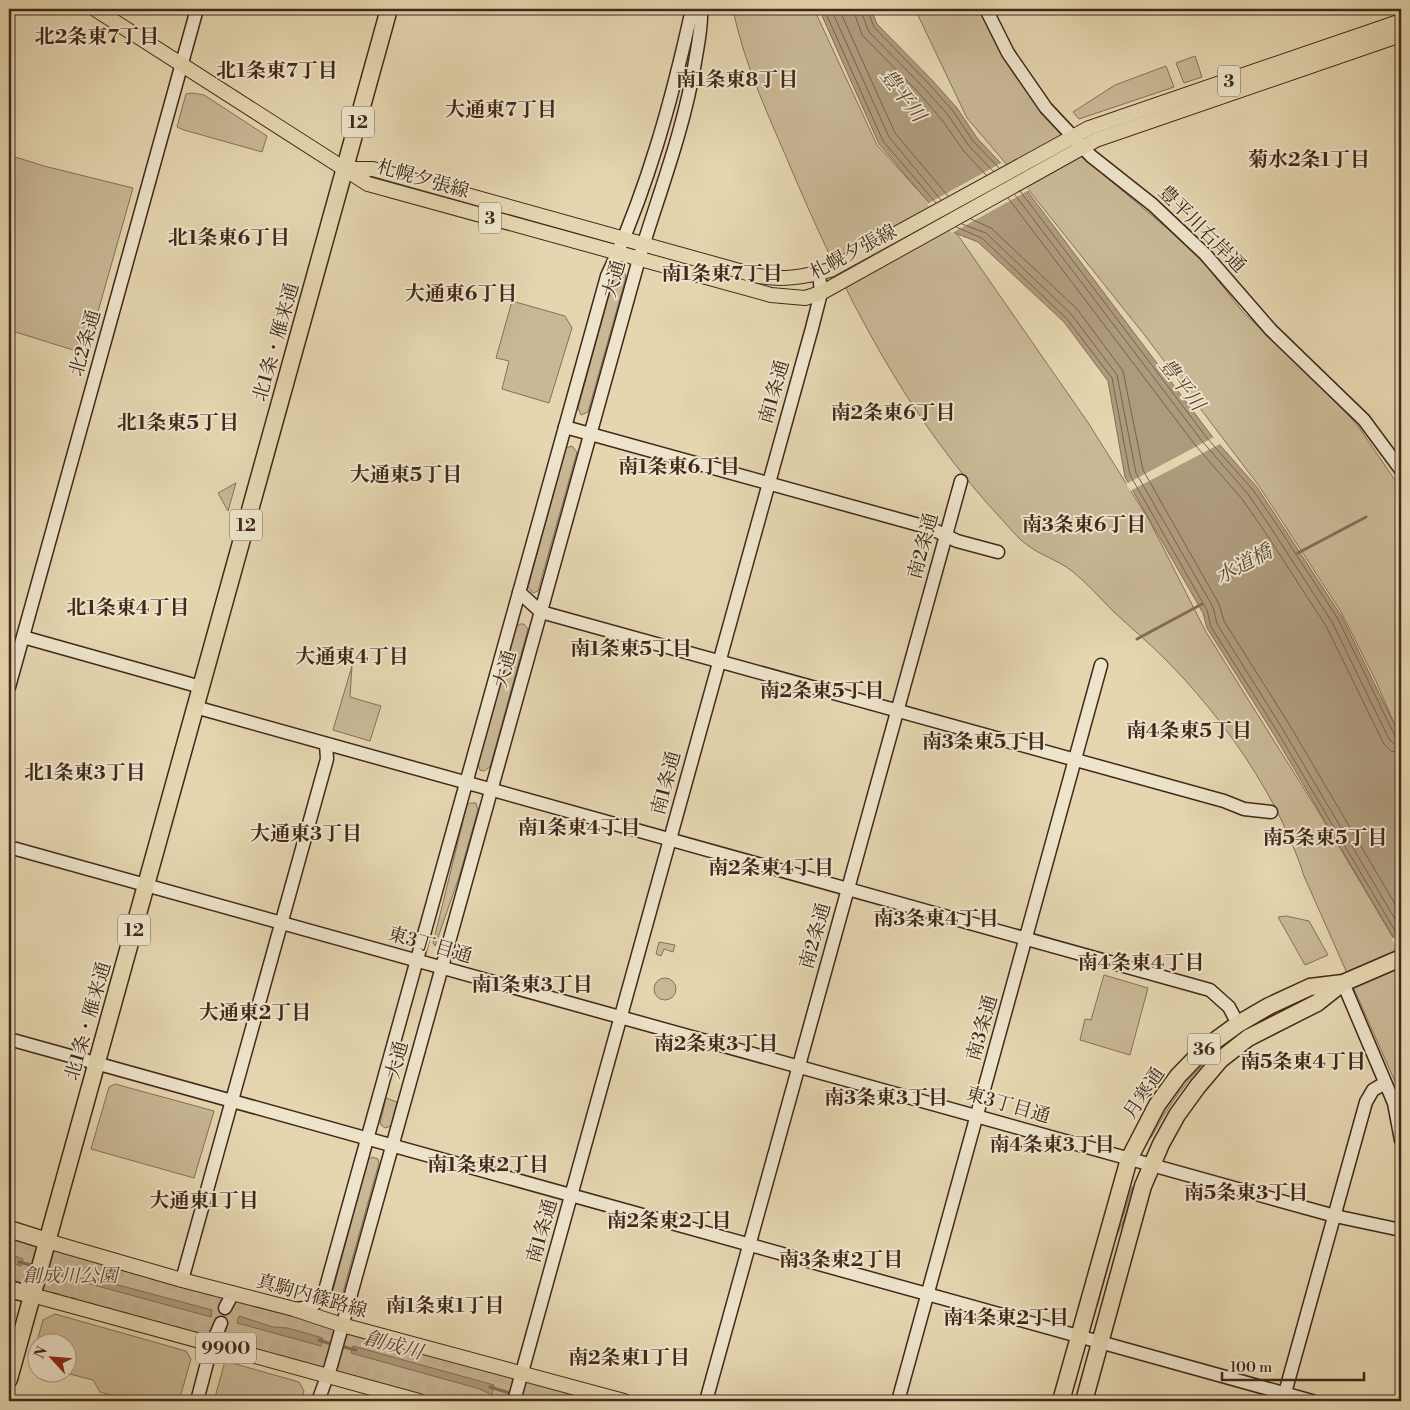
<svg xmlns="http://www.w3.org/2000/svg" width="1410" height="1410" viewBox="0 0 1410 1410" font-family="'Libre Bodoni','Noto Serif JP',serif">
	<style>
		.green { fill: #c9b896; stroke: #867058 }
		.water { fill: #ae9b7d; stroke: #836d55 }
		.pier { fill: #e5d6b0 }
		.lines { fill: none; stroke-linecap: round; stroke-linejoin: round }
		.shore { stroke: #78624c; stroke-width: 1 }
		.stream { stroke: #836d55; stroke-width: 3 }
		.secondary-tunnel { stroke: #c4b392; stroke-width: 12; stroke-dasharray: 12 6; stroke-linecap: butt }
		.secondary-casing { stroke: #42281a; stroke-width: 15 }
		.primary-casing { stroke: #42281a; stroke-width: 16 }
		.highway-casing { stroke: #42281a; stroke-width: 19 }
		.secondary { stroke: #eee4cc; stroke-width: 12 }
		.primary { stroke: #e5d6b0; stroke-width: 14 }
		.highway { stroke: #e5d6b0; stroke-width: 16 }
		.labels { text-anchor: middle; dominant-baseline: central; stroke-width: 4; stroke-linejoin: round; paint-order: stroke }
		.shield { fill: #eee4cc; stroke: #76604f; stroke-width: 1 }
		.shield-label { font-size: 18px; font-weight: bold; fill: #42281a }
		.street-label { font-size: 19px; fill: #42281a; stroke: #eee4cc }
		.park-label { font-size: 19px; font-style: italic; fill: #5d4533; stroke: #eee4cc }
		.neighbourhood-label { font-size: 20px; font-weight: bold; fill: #42281a; stroke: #eee4cc }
		.water-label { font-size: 20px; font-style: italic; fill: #5d4533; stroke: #eee4cc }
	</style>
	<rect width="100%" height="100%" fill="#e5d6b0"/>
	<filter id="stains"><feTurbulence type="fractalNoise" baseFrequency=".004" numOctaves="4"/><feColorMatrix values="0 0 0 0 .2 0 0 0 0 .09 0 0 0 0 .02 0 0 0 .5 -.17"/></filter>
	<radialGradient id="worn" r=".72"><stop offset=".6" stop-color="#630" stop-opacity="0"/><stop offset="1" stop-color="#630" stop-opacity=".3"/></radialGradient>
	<g class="green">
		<path d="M733 9H814L877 145 955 231 1089 424 1149 520 1206 632 1321 816 1401 951V1095L1304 876C1279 797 1223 717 1164 658 1148 642 1130 627 1114 612 1100 598 1087 583 1072 571 1058 560 1039 555 1026 544 1019 539 1013 532 1007 525 905 417 844 294 787 159 766 110 743 60 733 9Z"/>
		<path d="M915 9H978L1018 78 1056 127 1092 165 1168 229 1204 263 1243 312 1343 409 1358 426 1401 489V739L1375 679 1340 610 1259 486 1143 333 1031 193 967 118Z"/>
		<path d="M1195 56 1202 77 1184 83 1176 63Z"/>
		<path d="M1166 66 1174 87 1079 119 1073 112 1115 85Z"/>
		<path d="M192 93 204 95 267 136 262 152 184 130 177 127 186 94Z"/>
		<path d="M9 155 44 166 133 188 86 354 9 330Z"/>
		<path d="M448 196 532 220V221L447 199Z"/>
		<path d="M619 270 624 271 626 277 588 412 581 415 578 408 615 273Z"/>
		<path d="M512 301 565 316 572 328 549 403 502 389 509 361 496 358Z"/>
		<path d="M572 446 577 452 538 591 533 593 528 587 566 448Z"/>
		<path d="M236 483 228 511 218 493Z"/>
		<path d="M520 624H524L528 629 490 767 484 771 480 770 478 764 516 627Z"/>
		<path d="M352 666 350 697 381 706 370 741 333 730Z"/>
		<path d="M470 803H476L478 810 459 877 435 946 433 943 467 805Z"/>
		<path d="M1286 916 1309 921 1328 955 1305 965 1278 917Z"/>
		<path d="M659 942 675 945 673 952 664 949 661 956 656 954Z"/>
		<path d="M1104 975 1148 988 1130 1055 1080 1040 1085 1019 1091 1020Z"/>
		<circle cx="665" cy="989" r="11"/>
		<path d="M1319 992 1321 996C1296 1007 1270 1016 1247 1029 1205 1054 1173 1096 1151 1138L1148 1136C1185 1056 1244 1027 1319 992Z"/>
		<path d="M115 1084 214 1111 194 1178 91 1149 109 1087Z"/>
		<path d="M386 1098 397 1102 391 1126 385 1128 380 1124Z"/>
		<path d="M372 1157 378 1159 379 1163 342 1296 332 1294 368 1160Z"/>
		<path d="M1132 1187H1134L1125 1217 1116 1237 1097 1307H1095L1114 1235 1123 1216Z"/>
		<path d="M9 1237 602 1401H445L9 1280Z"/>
		<path d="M55 1314 186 1351 191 1359 179 1401H132L100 1392 93 1380 66 1373 68 1372V1342H38L37 1364 31 1363 43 1320Z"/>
		<path d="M225 1361 299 1382 304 1391 301 1401H214Z"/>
	</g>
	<g class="water">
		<path d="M819 9H871L877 24 932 80 957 108 977 138 1028 192 1211 435 1257 487 1342 617 1401 738V950L1273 733 1207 628 1203 613 1125 477 1108 381 1064 322 978 242 955 233 879 144Z"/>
		<path d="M9 1254 23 1259 21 1266 9 1263Z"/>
		<path d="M58 1269 212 1310 211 1317 57 1275Z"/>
		<path d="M239 1316 273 1327 288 1328 323 1338 321 1346 237 1323Z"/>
		<path d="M353 1346 494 1385 492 1395 480 1389 351 1353Z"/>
	</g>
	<g class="pier">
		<path d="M1003 162 1029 190 952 233 927 204Z"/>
		<path d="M1216 436 1222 443 1130 491 1126 484Z"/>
		<path d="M1401 934V953L1391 939Z"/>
	</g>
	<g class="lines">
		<g class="shore">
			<path d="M824 9 883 141 936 203"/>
			<path d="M831 9 889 137 941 200"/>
			<path d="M839 9 895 133 948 196"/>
			<path d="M853 9 862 35 919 93 942 120 963 150 986 175"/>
			<path d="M860 9 869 32 924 88 948 115 969 146 993 171"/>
			<path d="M867 9 874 27 929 84 953 111 973 141 999 168"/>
			<path d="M1020 191 1207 438 1253 490 1275 522 1338 619 1395 736 1401 739"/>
			<path d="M1015 195 1202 441 1248 494 1269 525 1332 622 1389 739 1394 744 1401 745"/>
			<path d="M1008 198 1196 446 1242 499 1263 529 1326 626 1384 744 1391 751 1401 753"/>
			<path d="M971 219 991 228 1077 309 1123 371 1143 470 1219 604 1224 621 1289 724 1401 914"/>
			<path d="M962 224 986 233 1071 314 1117 375 1136 473 1213 607 1217 624 1282 728 1401 929"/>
			<path d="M956 227 982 238 1067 319 1112 378 1130 475 1207 610 1211 627 1277 731 1401 941"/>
		</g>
		<g class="stream">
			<path d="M1298 553 1366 517"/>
			<path d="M1137 639 1202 604"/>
			<path d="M19 1262 35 1266"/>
			<path d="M45 1269 61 1274"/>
			<path d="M319 1340 334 1345"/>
			<path d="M340 1346 356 1350"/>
			<path d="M490 1387 513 1394"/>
			<path d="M519 1395 540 1401"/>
		</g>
		<g class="secondary-tunnel">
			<path d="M9 1240 587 1401"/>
			<path d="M9 1274 465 1401"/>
		</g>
		<defs>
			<g id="secondary">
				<path d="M986 9 1008 53 1046 108 1091 156 1153 205 1205 254 1271 330 1364 420 1401 470"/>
				<path d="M565 427 930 528 957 541 998 552"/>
				<path d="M519 592 541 612 1224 801 1244 809 1271 812"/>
				<path d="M23 637 201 687"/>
				<path d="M9 687 197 9"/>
				<path d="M195 707 1210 990 1229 1007 1238 1024"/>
				<path d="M9 847 1335 1216 1401 1230"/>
				<path d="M1343 983 1394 1103 1401 1140"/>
				<path d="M9 1039 1312 1401"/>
				<path d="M182 1280 327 759 326 744"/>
				<path d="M225 1308 233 1293"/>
				<path d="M294 1309C312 1308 320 1304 326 1287L607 276C647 191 672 100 692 9"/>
				<path d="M1283 1400 1366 1102 1373 1090 1385 1083"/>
				<path d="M197 1401 212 1344 221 1323"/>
				<path d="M318 1401 331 1366 639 259C659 193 684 130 695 62 698 44 702 27 701 9"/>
				<path d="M514 1401 812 328 821 293 819 273"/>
				<path d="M706 1401 961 481"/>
				<path d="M898 1401 1101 665"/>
			</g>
			<g id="primary">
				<path d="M95 9 368 184 771 295 805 298 821 293 1096 140 1401 35"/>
				<path d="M345 169H373L754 275C781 281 804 277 830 270L1089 128 1401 21"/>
				<path d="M47 1241 182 1280 294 1309 342 1325 624 1401"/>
				<path d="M32 1295 419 1401"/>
			</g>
			<g id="highway">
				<path d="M9 1229 47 1241"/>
				<path d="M9 1289 32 1295"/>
				<path d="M9 1379 389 9"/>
				<path d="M1061 1401 1129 1159 1157 1105 1178 1076 1205 1048 1238 1024 1269 1006 1310 987 1343 983 1401 958"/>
				<path d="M1084 1401 1143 1186 1161 1144 1177 1115 1198 1086 1220 1060 1248 1038 1317 1003 1341 984"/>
			</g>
		</defs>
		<use href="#secondary" class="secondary-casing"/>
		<use href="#primary" class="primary-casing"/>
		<use href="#highway" class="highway-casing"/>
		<use href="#secondary" class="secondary"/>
		<use href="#primary" class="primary"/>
		<use href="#highway" class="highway"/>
	</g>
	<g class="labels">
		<g class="shield">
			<rect x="1218" y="65.5" width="22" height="31" rx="4"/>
			<rect x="342" y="106.5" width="32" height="31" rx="4"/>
			<rect x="479" y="202.5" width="22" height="31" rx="4"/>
			<rect x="230" y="509.5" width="32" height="31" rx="4"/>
			<rect x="118" y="914.5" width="32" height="31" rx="4"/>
			<rect x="1188" y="1033.5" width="32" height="31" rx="4"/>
			<rect x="196" y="1332.5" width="60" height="31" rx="4"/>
		</g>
		<g class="shield-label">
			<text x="1229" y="81">3</text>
			<text x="358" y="122">12</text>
			<text x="490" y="218">3</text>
			<text x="246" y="525">12</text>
			<text x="134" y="930">12</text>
			<text x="1204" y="1049">36</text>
			<text x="226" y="1348">9900</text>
		</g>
		<g class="street-label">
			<text transform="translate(423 179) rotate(16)">札幌夕張線</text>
			<text transform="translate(1202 229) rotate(45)">豊平川右岸通</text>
			<text transform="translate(853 252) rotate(-28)">札幌夕張線</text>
			<text transform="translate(614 279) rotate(-74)">大通</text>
			<text transform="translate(276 342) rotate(-74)">北1条・雁来通</text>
			<text transform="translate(85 343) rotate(-74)">北2条通</text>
			<text transform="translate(774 392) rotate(-74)">南1条通</text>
			<text transform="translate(923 546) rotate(-75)">南2条通</text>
			<text transform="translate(505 669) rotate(-74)">大通</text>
			<text transform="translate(666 783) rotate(-75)">南1条通</text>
			<text transform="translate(815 936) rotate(-74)">南2条通</text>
			<text transform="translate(430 945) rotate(16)">東3丁目通</text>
			<text transform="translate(88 1021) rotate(-74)">北1条・雁来通</text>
			<text transform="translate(982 1028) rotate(-74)">南3条通</text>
			<text transform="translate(397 1060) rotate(-75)">大通</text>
			<text transform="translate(1144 1093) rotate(-56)">月寒通</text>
			<text transform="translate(1008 1105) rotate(16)">東3丁目通</text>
			<text transform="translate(542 1231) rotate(-74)">南1条通</text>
			<text transform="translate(312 1296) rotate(16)">真駒内篠路線</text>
		</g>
		<g class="park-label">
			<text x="70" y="1276">創成川公園</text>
		</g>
		<g class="neighbourhood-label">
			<text x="97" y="37">北2条東7丁目</text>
			<text x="277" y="71">北1条東7丁目</text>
			<text x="737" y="80">南1条東8丁目</text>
			<text x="501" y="110">大通東7丁目</text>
			<text x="1309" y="160">菊水2条1丁目</text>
			<text x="229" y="238">北1条東6丁目</text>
			<text x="722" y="274">南1条東7丁目</text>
			<text x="461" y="294">大通東6丁目</text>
			<text x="893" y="413">南2条東6丁目</text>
			<text x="178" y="423">北1条東5丁目</text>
			<text x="679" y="467">南1条東6丁目</text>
			<text x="406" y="475">大通東5丁目</text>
			<text x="1084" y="525">南3条東6丁目</text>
			<text x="128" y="608">北1条東4丁目</text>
			<text x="631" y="649">南1条東5丁目</text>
			<text x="352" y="657">大通東4丁目</text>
			<text x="822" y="691">南2条東5丁目</text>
			<text x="1189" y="731">南4条東5丁目</text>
			<text x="984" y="742">南3条東5丁目</text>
			<text x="85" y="773">北1条東3丁目</text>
			<text x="579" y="828">南1条東4丁目</text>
			<text x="306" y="834">大通東3丁目</text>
			<text x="1325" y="838">南5条東5丁目</text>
			<text x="771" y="868">南2条東4丁目</text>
			<text x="936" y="919">南3条東4丁目</text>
			<text x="1141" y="963">南4条東4丁目</text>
			<text x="532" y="985">南1条東3丁目</text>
			<text x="255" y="1013">大通東2丁目</text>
			<text x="716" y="1044">南2条東3丁目</text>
			<text x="1303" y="1062">南5条東4丁目</text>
			<text x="886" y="1098">南3条東3丁目</text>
			<text x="1052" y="1145">南4条東3丁目</text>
			<text x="488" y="1165">南1条東2丁目</text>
			<text x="1246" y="1193">南5条東3丁目</text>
			<text x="204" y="1201">大通東1丁目</text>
			<text x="669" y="1221">南2条東2丁目</text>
			<text x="841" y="1260">南3条東2丁目</text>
			<text x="445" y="1306">南1条東1丁目</text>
			<text x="1006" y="1318">南4条東2丁目</text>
			<text x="629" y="1358">南2条東1丁目</text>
		</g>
		<g class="water-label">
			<text transform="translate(902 96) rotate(53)">豊平川</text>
			<text transform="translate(1181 385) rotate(52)">豊平川</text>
			<text transform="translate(1244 565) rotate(-28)">水道橋</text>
			<text transform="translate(393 1346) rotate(15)">創成川</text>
		</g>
	</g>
	<rect width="1410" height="1410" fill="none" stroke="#e5d6b0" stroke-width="30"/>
	<rect x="10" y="10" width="1390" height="1390" fill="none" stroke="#42281a" stroke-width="2.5"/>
	<rect x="15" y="15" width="1380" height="1380" fill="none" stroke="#42281a"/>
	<g transform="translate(52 1358) rotate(296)"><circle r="24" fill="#eee4cc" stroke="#a99985"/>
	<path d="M0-4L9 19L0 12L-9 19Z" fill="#8f2418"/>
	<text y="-8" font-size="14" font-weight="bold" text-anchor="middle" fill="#42281a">N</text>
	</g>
	<path d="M1222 1372v8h142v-8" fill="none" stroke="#42281a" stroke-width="2.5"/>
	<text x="1230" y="1372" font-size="15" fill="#42281a" stroke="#eee4cc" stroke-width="4" paint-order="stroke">100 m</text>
	<rect width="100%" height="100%" filter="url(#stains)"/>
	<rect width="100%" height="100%" fill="url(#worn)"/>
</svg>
